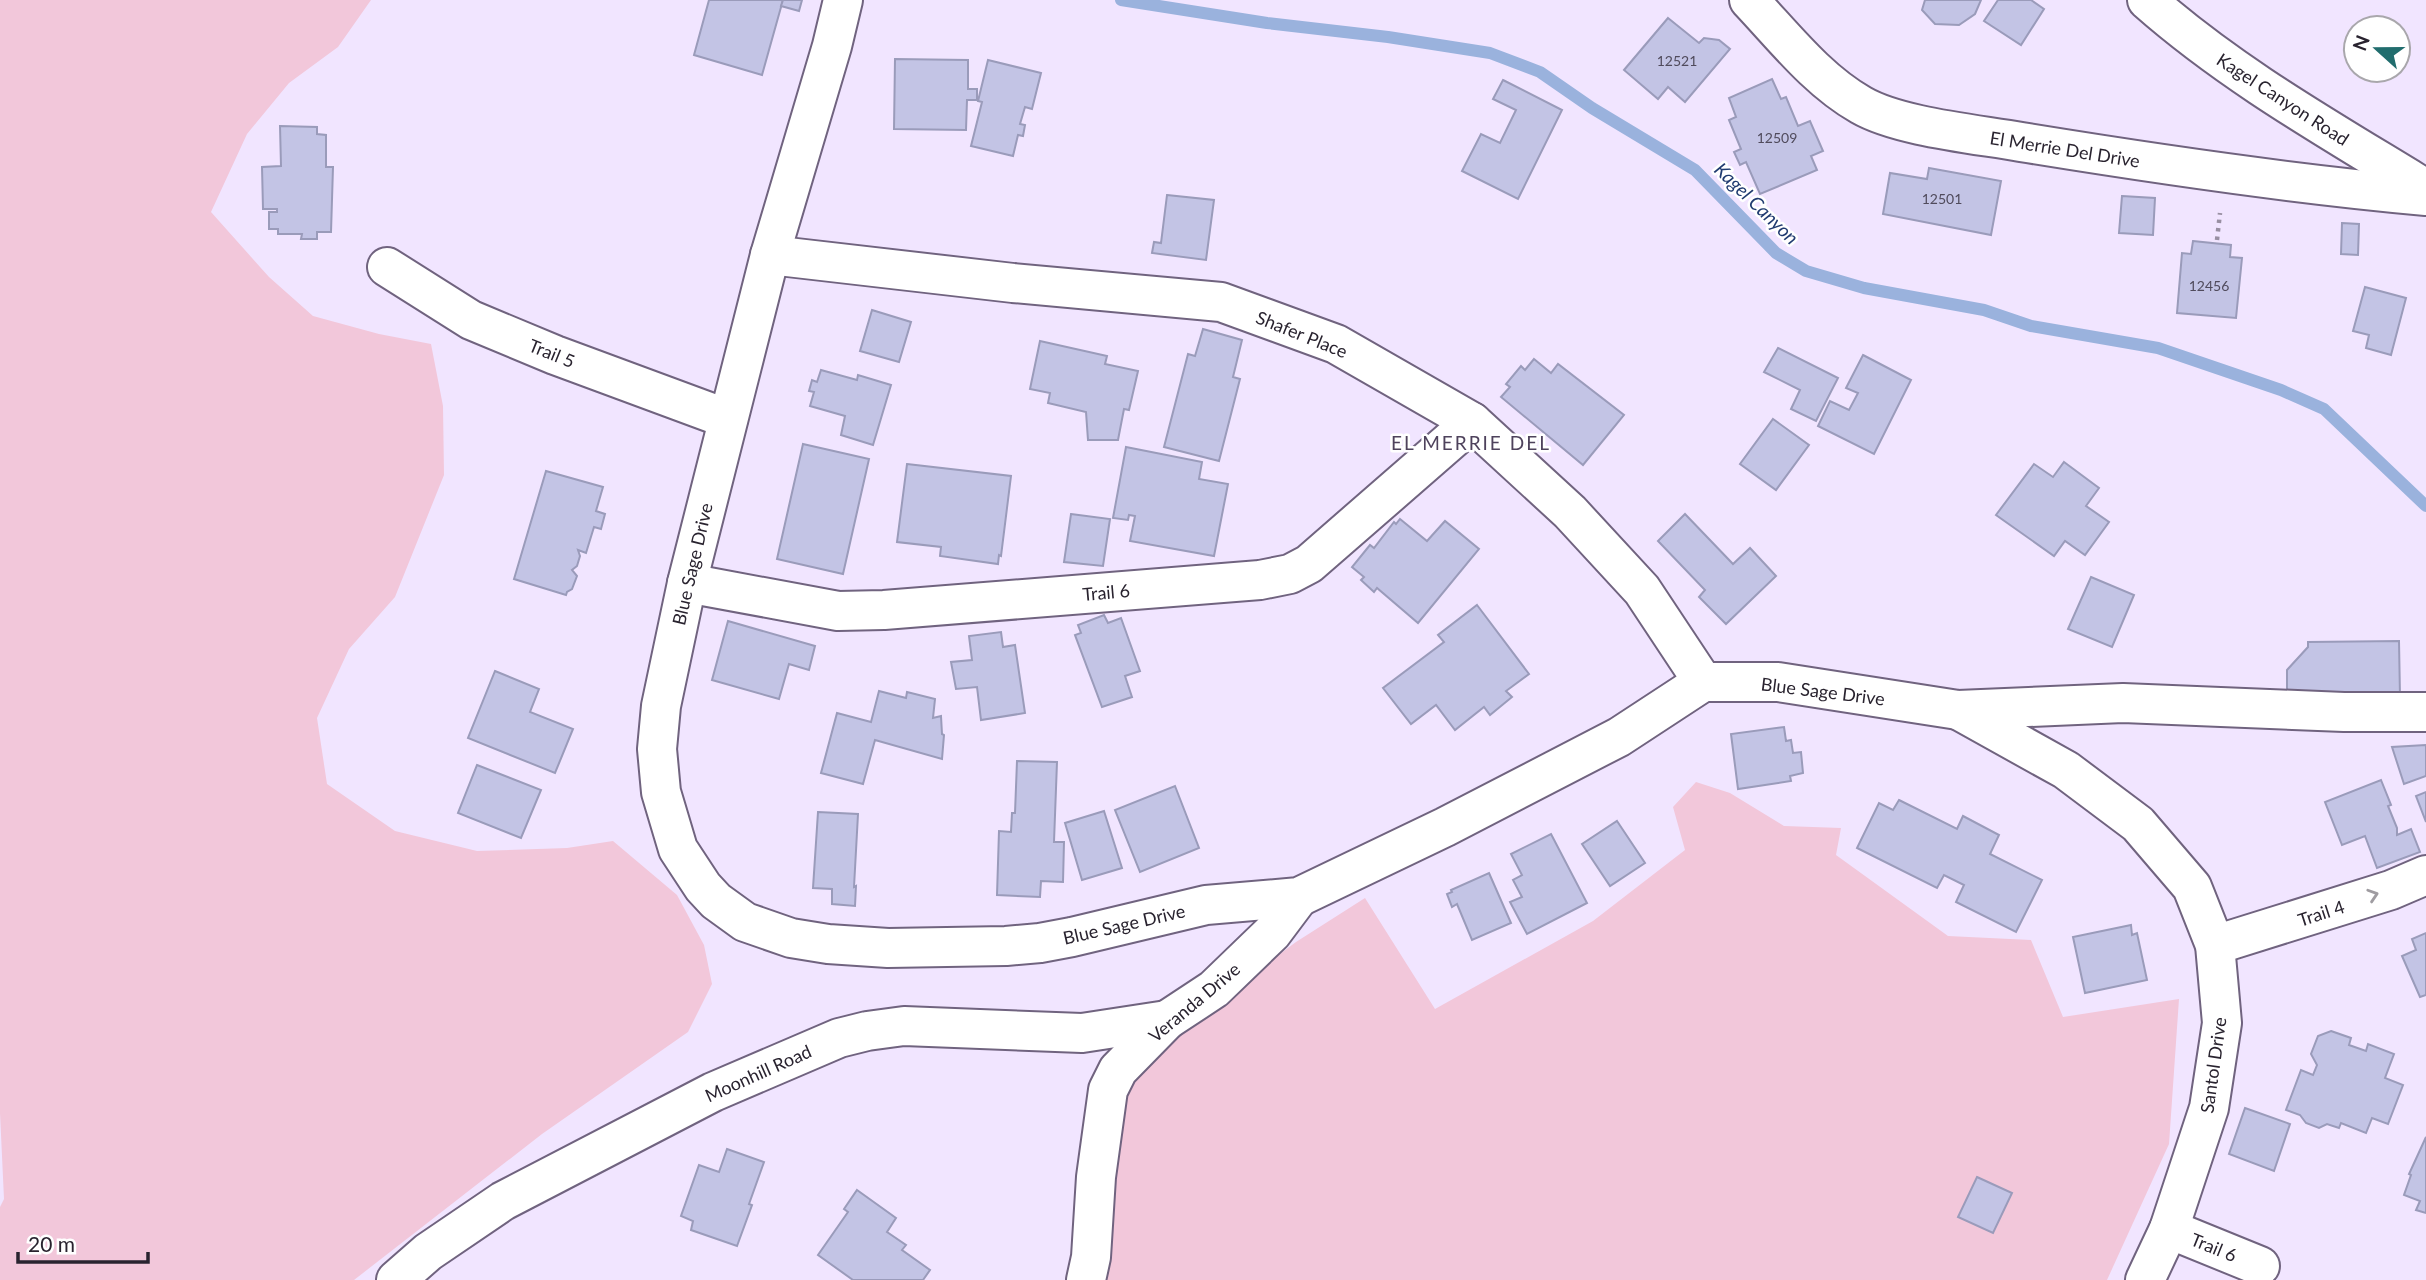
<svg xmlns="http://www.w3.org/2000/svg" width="2426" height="1280" viewBox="0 0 2426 1280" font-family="Lato,sans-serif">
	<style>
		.green { fill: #f2c7da }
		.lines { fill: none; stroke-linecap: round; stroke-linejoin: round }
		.stream { stroke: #9ab2dd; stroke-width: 12 }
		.building { fill: #c3c4e5; stroke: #9a9bba; stroke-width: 2 }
		.minor-casing { stroke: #70637f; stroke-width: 42 }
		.path { stroke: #988fa2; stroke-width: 4.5; stroke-dasharray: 3.5 5; stroke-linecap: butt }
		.minor { stroke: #fff; stroke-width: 38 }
		.oneway { stroke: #9f9ca1 }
		.labels { text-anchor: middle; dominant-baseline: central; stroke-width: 5; stroke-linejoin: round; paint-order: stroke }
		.number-label { font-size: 14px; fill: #504b5c }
		.street-label { font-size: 18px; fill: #29232f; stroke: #fff }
		.water-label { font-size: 19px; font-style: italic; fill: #203b70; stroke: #fff }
		.neighbourhood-label { font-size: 19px; letter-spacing: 2px; fill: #4e425c; stroke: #fff }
	</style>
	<rect width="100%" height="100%" fill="#f1e5ff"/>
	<g class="green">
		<path d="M0 0H371L338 47 289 83 247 134 211 212 269 277 313 316 379 334 431 344 443 406 444 475 395 597 349 649 317 718 327 784 395 831 477 851 567 848 613 841 677 895 704 945 712 984 688 1032 542 1134 354 1280H0V1207L4 1199 0 1113Z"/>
		<path d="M1696 782 1730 793 1784 826 1841 828 1836 855 1948 936 2031 940 2063 1017 2179 999 2169 1144 2107 1280H1098L1121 1107 1139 1072 1165 1039 1296 942 1365 898 1435 1009 1593 921 1685 850 1673 807Z"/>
	</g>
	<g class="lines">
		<path class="stream" d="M1121 0 1267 23 1388 37 1490 53 1540 72 1592 108 1695 170 1776 253 1806 271 1864 288 1984 310 2031 326 2158 348 2281 390 2324 409 2426 506"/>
	</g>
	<g class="building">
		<path d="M709 0H783L762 75 694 55Z"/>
		<path d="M783 0H802L799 11 781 6Z"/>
		<path d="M1925 0H1981L1975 14 1959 25 1935 24 1922 10Z"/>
		<path d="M1998 0H2031L2044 9 2021 45 1984 21Z"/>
		<path d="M1668 18 1699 43 1704 38 1719 40 1730 49 1685 102 1668 87 1658 99 1624 70Z"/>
		<path d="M895 59 968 60V89H977V100H967L966 130 894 129Z"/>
		<path d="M988 60 1041 73 1032 109 1025 107 1020 124 1025 125 1023 136 1018 135 1013 156 971 146 982 102 978 101Z"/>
		<path d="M1772 79 1781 99 1786 97 1798 126 1810 121 1823 151 1811 156 1817 170 1760 194 1746 162 1740 165 1734 152 1741 149 1729 120 1736 117 1729 98Z"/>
		<path d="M1503 80 1562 110 1518 199 1462 171 1481 134 1500 143 1516 110 1493 99Z"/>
		<path d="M280 126 317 127V134L326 135V167H333L331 232H317V239H301L302 234H278V229H269V212H277V209H263L262 167 281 166Z"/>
		<path d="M1929 168 2001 181 1991 235 1883 214 1890 173 1927 179Z"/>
		<path d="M1167 195 1214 200 1206 260 1152 253 1154 242 1161 243Z"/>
		<path d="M2122 196 2155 198 2153 235 2119 233Z"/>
		<path d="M2342 223 2359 224 2358 255 2341 254Z"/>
		<path d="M2193 241 2231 245 2230 257 2242 258 2236 318 2177 313 2182 253 2191 254Z"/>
		<path d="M2365 287 2406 298 2391 355 2366 348 2369 335 2353 331Z"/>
		<path d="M872 310 911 322 899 362 860 351Z"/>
		<path d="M1203 329 1242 340 1233 377 1240 379 1219 461 1164 447 1188 354 1195 356Z"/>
		<path d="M1040 341 1107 356 1105 364 1138 371 1129 410 1124 409 1118 440H1088L1086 412 1048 403 1050 393 1030 389Z"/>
		<path d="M1778 348 1838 378 1816 421 1791 409 1800 390 1764 372Z"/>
		<path d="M1863 355 1911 380 1874 454 1818 426 1830 401 1849 410 1858 393 1846 388Z"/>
		<path d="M1534 359 1551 373 1558 364 1624 415 1583 465 1501 397 1510 387 1506 384 1521 366 1525 370Z"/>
		<path d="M821 370 857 380 858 375 891 385 873 445 841 435 845 416 810 406 814 392 809 391 812 380 817 382Z"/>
		<path d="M1773 419 1809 445 1776 490 1740 464Z"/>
		<path d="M803 444 869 459 843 574 777 559Z"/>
		<path d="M1126 447 1202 462 1199 479 1228 484 1214 556 1130 541 1135 516 1129 515 1128 520 1113 518Z"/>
		<path d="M2064 462 2099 488 2086 506 2109 522 2085 555 2065 541 2054 556 1996 515 2034 464 2053 477Z"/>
		<path d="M907 464 1011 476 1001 556 999 555 998 564 940 556 941 547 897 542Z"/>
		<path d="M546 471 603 487 596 511 605 514 601 529 594 527 586 553 578 550 580 556 577 566 572 570 577 576 572 589 567 592 566 595 514 579Z"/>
		<path d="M1071 514 1110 519 1103 566 1064 562Z"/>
		<path d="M1685 514 1733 564 1750 548 1776 576 1726 624 1699 597 1705 590 1658 541Z"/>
		<path d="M1400 519 1427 541 1445 521 1479 549 1418 623 1377 588 1374 592 1361 580 1364 577 1352 567 1370 545 1374 548 1394 522 1396 524Z"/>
		<path d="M2091 577 2134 595 2112 647 2068 629Z"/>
		<path d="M1477 605 1529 674 1506 691 1512 697 1490 715 1484 707 1455 730 1436 705 1411 724 1383 688 1444 642 1438 635Z"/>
		<path d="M1104 615 1108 623 1121 618 1140 671 1125 676 1132 697 1102 707 1075 635 1081 633 1078 625Z"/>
		<path d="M728 621 815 646 809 670 789 664 779 699 712 680Z"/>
		<path d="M1001 632 1003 647 1015 645 1025 713 981 720 977 687 956 689 951 662 972 660 969 636Z"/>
		<path d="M2399 641 2400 697 2374 698V692L2335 693 2287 701V670L2308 647V642Z"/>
		<path d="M495 671 539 689 530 712 573 729 555 773 468 738Z"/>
		<path d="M879 691 906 698 907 692 935 699 933 718 941 716 942 734 944 735 942 759 875 740 863 784 821 773 837 713 871 722Z"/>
		<path d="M1784 727 1786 741 1791 740 1793 753 1801 752 1803 773 1790 776 1791 781 1738 789 1731 734Z"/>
		<path d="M2426 745V776L2404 784 2392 747Z"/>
		<path d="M1017 761 1057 762 1054 842H1064L1063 882 1041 881 1040 897 997 895 999 831 1011 832 1012 813H1015Z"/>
		<path d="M477 765 541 790 521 838 458 813Z"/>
		<path d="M2381 780 2391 805 2388 806 2397 828V835L2411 829 2420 852 2377 868 2365 836 2342 845 2325 802Z"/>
		<path d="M1175 786 1199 848 1140 872 1115 810Z"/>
		<path d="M2426 792V822L2416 796Z"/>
		<path d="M1899 800 1957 829 1963 816 1999 835 1990 854 2042 880 2016 932 1956 902 1964 885 1944 875 1937 888 1857 848 1879 803 1893 810Z"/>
		<path d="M1104 811 1122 868 1082 880 1065 823Z"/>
		<path d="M818 812 858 814 854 887 856 886 855 906 832 904V889L813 888Z"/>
		<path d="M1617 821 1645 863 1610 886 1582 844Z"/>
		<path d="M1551 834 1587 903 1527 934 1510 902 1522 897 1513 880 1522 875 1511 854Z"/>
		<path d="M1489 873 1511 923 1472 940 1457 904 1452 907 1447 894 1452 892 1451 890Z"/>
		<path d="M2131 925 2132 935 2137 933 2147 980 2085 993 2073 937Z"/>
		<path d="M2426 933V995L2420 997 2402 956 2416 950 2412 939Z"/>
		<path d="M2331 1031 2351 1038 2349 1045 2366 1051 2368 1044 2394 1054 2385 1078 2403 1085 2388 1124 2372 1118 2366 1133 2341 1123 2339 1128 2327 1124 2319 1128 2306 1123 2300 1115 2286 1110 2301 1070 2313 1075 2317 1065 2311 1054 2318 1036Z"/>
		<path d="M2245 1108 2290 1124 2274 1171 2229 1154Z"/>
		<path d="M2426 1137V1213L2416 1210 2420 1201 2404 1195 2411 1175 2409 1174Z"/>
		<path d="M727 1149 764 1162 749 1204 752 1205 737 1246 691 1230 693 1221 681 1216 699 1165 719 1172Z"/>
		<path d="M1977 1177 2012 1193 1993 1233 1958 1217Z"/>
		<path d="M857 1190 896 1218 887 1232 906 1245 902 1250 930 1270 923 1280H853L818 1255 848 1212 844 1209Z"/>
	</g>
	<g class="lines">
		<defs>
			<g id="minor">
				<path d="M843 0 832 46 770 255 687 583 661 706 657 749 661 792 678 849 703 887 716 901 745 922 791 938 828 944 888 948 1006 946 1040 943 1072 937 1206 905 1299 897 1445 827 1619 737 1703 682H1778L1958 710 2123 703 2344 712H2426"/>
				<path d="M1749 0C1784 37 1817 80 1861 105 1899 127 1976 134 2021 142 2156 164 2290 184 2426 196"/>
				<path d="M2147 0C2232 75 2330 130 2426 189"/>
				<path d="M770 255 1013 283 1221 302 1336 344 1472 422 1570 512 1642 590 1703 682"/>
				<path d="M387 267 471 320 555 355 728 419"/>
				<path d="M687 583 838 611 884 610 1260 580 1290 574 1309 564 1472 422"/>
				<path d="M1958 710 2066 770 2138 824 2192 887 2215 945 2222 1023 2209 1108 2169 1229 2145 1280"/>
				<path d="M2215 945 2391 890 2426 875"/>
				<path d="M2169 1229 2260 1266"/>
				<path d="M396 1280 428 1252 503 1201 713 1092 839 1038 867 1031 904 1026 1082 1033 1167 1020"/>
				<path d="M1086 1280 1091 1257 1096 1177 1108 1090 1118 1070 1167 1020 1214 989 1272 933 1299 897"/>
			</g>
		</defs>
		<use href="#minor" class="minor-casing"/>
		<path class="path" d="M2217 240 2220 213"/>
		<use href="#minor" class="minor"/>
	</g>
	<defs><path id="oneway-chevron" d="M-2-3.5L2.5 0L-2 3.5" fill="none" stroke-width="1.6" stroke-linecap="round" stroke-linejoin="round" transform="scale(1.75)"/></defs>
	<use class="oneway" href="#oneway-chevron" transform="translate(2373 895) rotate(-18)"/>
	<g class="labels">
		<g class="number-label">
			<text x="1677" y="60">12521</text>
			<text x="1777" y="137">12509</text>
			<text x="1942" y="198">12501</text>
			<text x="2209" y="285">12456</text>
		</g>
		<g class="street-label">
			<text transform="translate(2283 99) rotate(33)">Kagel Canyon Road</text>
			<text transform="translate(2065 149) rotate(9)">El Merrie Del Drive</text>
			<text transform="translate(1302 334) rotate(22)">Shafer Place</text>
			<text transform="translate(552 353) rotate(22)">Trail 5</text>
			<text transform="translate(692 564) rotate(-77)">Blue Sage Drive</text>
			<text transform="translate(1106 592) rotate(-5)">Trail 6</text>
			<text transform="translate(1823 691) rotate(7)">Blue Sage Drive</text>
			<text transform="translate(2321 913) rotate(-18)">Trail 4</text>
			<text transform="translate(1124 924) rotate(-13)">Blue Sage Drive</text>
			<text transform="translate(1194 1002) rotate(-40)">Veranda Drive</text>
			<text transform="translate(2213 1065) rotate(-82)">Santol Drive</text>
			<text transform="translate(758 1073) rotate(-24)">Moonhill Road</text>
			<text transform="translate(2214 1247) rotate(22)">Trail 6</text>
		</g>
		<g class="water-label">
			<text transform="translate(1757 203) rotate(44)">Kagel Canyon</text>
		</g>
		<g class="neighbourhood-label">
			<text x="1471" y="442">EL MERRIE DEL</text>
		</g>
	</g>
	<g transform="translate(2377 49) rotate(291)"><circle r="33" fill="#ffffff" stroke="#a9a7ac" stroke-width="2"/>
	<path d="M0-5L12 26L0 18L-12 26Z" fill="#216d6e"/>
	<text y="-10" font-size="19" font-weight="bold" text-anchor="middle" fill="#29232f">N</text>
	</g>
	<path d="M18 1252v10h130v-10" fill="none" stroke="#29232f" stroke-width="3.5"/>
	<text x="28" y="1252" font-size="21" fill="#29232f" stroke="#ffffff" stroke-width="5" paint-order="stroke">20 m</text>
</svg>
